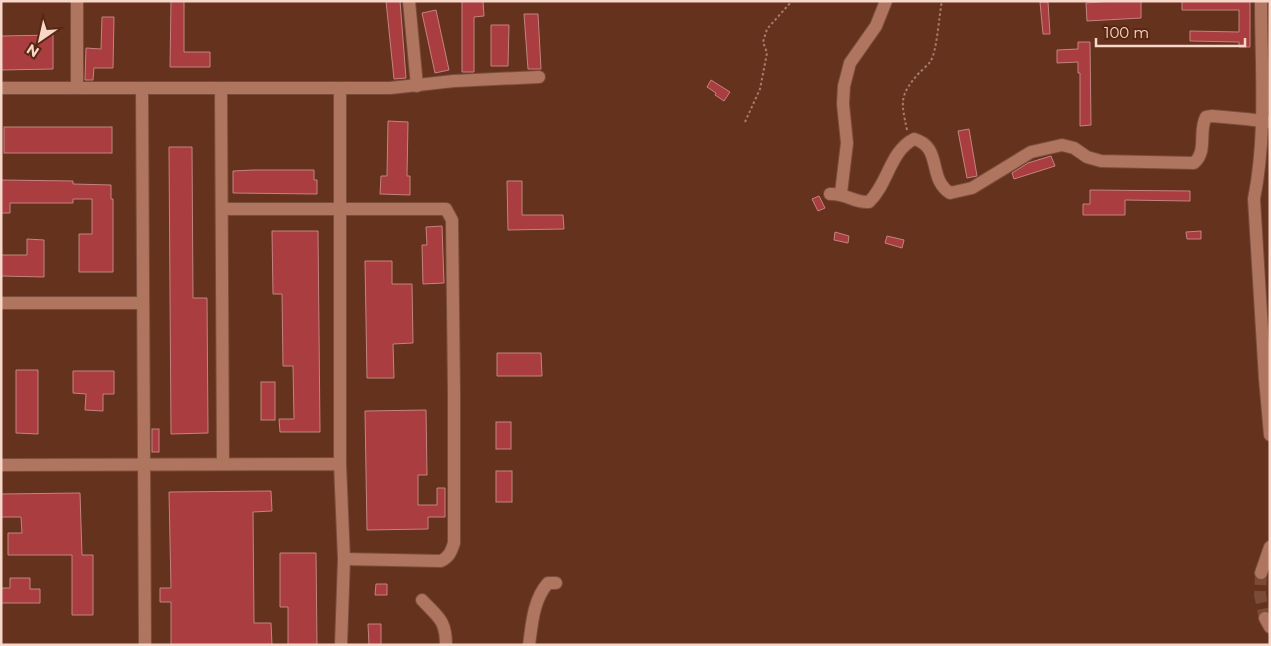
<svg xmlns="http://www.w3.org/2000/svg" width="1271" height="646" viewBox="0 0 1271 646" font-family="Montserrat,sans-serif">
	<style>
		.building { fill: #a93d40; stroke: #c48381 }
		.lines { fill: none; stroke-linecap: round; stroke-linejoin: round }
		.minor-tunnel { stroke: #7b4b37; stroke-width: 12; stroke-dasharray: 12 6; stroke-linecap: butt }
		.minor-casing { stroke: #794d3a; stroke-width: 14 }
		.path { stroke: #a77c6b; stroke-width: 2; stroke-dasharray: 2.5 2.5; stroke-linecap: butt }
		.minor { stroke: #af755f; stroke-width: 12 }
	</style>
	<rect width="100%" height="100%" fill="#65321d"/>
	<g class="building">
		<path d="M171 1H184V52H210V67H170Z"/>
		<path d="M386 1H400L406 78 394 79Z"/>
		<path d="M462 1H483L484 16 474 17V72H462Z"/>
		<path d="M1112 1H1141V18L1087 21 1086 3Z"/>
		<path d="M1182 1H1250V47H1239V42L1190 41V31L1239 32V10H1182Z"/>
		<path d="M1040 2H1048L1050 34H1043Z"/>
		<path d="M436 10 449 70 435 73 422 13Z"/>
		<path d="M524 14H538L541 69H528Z"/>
		<path d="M102 17H114L113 68H94L93 80H85L86 48 101 49Z"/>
		<path d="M491 25H509L508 66H491Z"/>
		<path d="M53 35V69L1 70V36Z"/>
		<path d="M1078 42H1090L1091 125 1080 126V73H1078V62L1057 63V50L1078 49Z"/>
		<path d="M711 80 730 92 724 101 715 95 716 93 707 87Z"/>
		<path d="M388 121 408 122 407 176H410V195L380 194 381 176H387Z"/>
		<rect x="4" y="127" width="108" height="26"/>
		<path d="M969 129 977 176 967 178 958 131Z"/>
		<path d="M169 147H192L193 298H207L208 433 171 434Z"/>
		<path d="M1051 156 1055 166 1014 179 1012 173 1028 163Z"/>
		<path d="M253 170H314V180H317V194L233 193V171Z"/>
		<path d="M1 180 73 181V184L111 185V199H113V272H79V234H92V199H73V203H10V213H1Z"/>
		<path d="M507 181H522V215H563L564 229 508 230Z"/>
		<path d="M1090 190 1190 191V201L1125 200V215H1083V204H1090Z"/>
		<path d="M819 196 825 208 818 211 812 199Z"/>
		<path d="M442 226 444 283 423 284 422 245H427L426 227Z"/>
		<path d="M272 231H318L320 432H280L279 419H294L293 366H283L282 294H273Z"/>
		<path d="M1201 231V239H1187L1186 232Z"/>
		<path d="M835 232 849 236 848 243 834 240Z"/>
		<path d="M887 236 904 240 902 248 885 243Z"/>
		<path d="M27 239 44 240V277L1 276V255H27Z"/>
		<path d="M365 261H392V284H412L413 343 393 344 394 378H367Z"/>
		<path d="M497 353H541L542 376H497Z"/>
		<path d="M16 370H38V434L16 433Z"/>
		<path d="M73 371H114V394H103V411L85 410 86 394 73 393Z"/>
		<rect x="261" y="382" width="14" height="38"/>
		<path d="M426 410 427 475H418V505H437V488H445V517H428V529L367 530 365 411Z"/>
		<rect x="496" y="422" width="15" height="27"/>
		<rect x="152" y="429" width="7" height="23"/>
		<rect x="496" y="471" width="16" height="31"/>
		<path d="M271 491 272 511 253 512 254 623H271L272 645H171V602H160V588H171L169 492Z"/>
		<path d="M80 493 82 555H93V615H72V555H8V533H22L21 517H1V494Z"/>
		<path d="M280 553H316L317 645H288V607H280Z"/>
		<path d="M10 578H30V589H40V603H1V588H10Z"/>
		<path d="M376 584H387V595H375Z"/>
		<path d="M368 624H381V645H369Z"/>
	</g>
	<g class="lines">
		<path class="minor-tunnel" d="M1261 573 1260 595 1265 618"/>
		<defs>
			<g id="minor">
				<path d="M409 1 417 86"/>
				<path d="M1261 1C1261 67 1267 134 1254 199L1265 379 1270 435"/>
				<path d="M1 88H390L454 81 539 77"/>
				<path d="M77 88V1"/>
				<path d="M142 88 145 645"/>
				<path d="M221 88 223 464"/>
				<path d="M340 88V464"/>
				<path d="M841 193 847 143 843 104 844 86 850 63 876 26 886 1"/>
				<path d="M830 194C846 193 854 203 869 202 888 184 890 151 914 139 943 147 927 178 950 193L972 188 1031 152 1062 145 1074 148 1087 157 1101 161 1194 163C1208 151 1198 131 1206 117L1212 116 1246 119 1270 122"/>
				<path d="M222 209H446L452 220 454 392V543C451 552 449 557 441 561L344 559"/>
				<path d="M1 303H143"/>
				<path d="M1 465 340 464 344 559 341 645"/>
				<path d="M1261 573 1270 547"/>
				<path d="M422 600C438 617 446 620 446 645"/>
				<path d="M1265 618 1270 627"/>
				<path d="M529 645C532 624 533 600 548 583H556"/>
			</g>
		</defs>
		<use href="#minor" class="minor-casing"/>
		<g class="path">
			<path d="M745 122 760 89 767 53 763 42 767 29 792 1"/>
			<path d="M907 130C901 101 899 96 919 73 922 70 927 66 930 62 937 53 939 15 942 1"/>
		</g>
		<use href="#minor" class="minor"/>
	</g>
	<rect width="1271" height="646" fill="none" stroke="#f8d7cb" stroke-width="5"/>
	<g transform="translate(40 40) rotate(214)" stroke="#592712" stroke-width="4" paint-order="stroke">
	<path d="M0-4L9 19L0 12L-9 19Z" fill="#f8d7cb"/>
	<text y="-8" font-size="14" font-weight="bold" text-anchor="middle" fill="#f8d7cb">N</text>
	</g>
	<path d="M1096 38v8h149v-8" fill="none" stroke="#f8d7cb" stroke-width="2.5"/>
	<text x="1104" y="38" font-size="15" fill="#f8d7cb" stroke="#592712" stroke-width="4" paint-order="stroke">100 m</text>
</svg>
